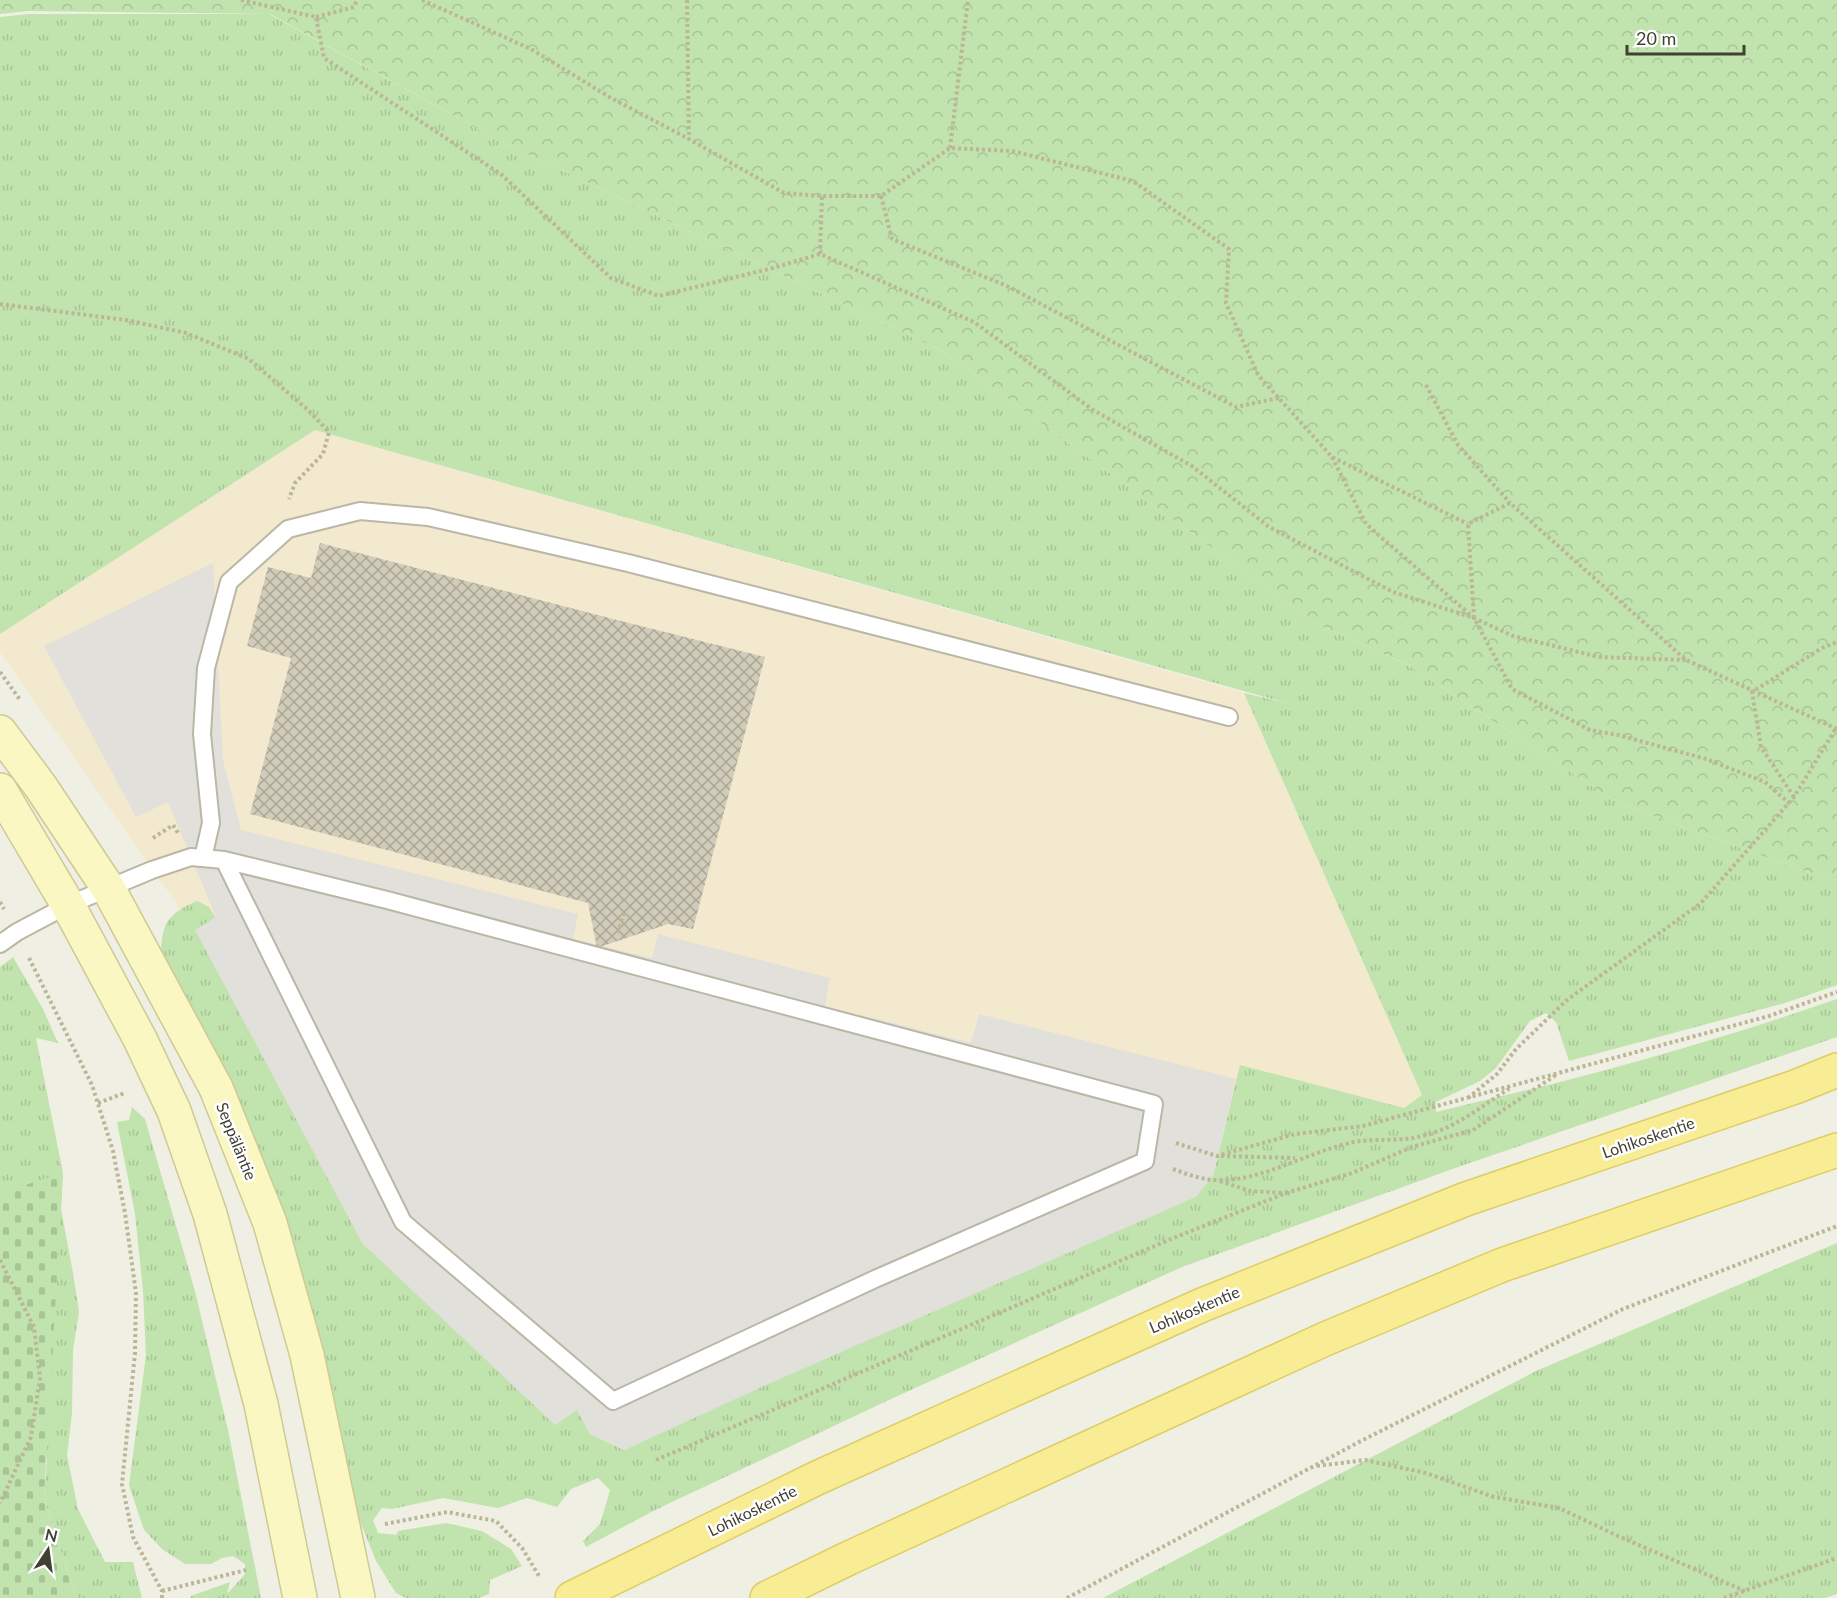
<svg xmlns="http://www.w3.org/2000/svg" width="1837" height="1598" viewBox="0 0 1837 1598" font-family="Lato,sans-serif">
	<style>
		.commercial { fill: #f2e9ce }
		.grass { fill: url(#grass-tufts) }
		.forest { fill: url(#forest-crowns) }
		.cemetery { fill: url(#cemetery-stones) }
		.parking { fill: #e1e0db }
		.building { fill: url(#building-cross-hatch) }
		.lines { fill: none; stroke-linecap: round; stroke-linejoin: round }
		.service-casing { stroke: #bbb7a6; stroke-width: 20 }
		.secondary-casing { stroke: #cec995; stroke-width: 36 }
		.primary-casing { stroke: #dccd65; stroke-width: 36 }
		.path { stroke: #bcb698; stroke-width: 4; stroke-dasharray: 3 3; stroke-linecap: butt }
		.service { stroke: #fff; stroke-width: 16 }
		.secondary { stroke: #fbf7c2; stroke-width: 33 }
		.primary { stroke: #f8ed94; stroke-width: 33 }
		.labels { text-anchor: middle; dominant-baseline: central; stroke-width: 5; stroke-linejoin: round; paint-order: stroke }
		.street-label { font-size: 16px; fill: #423f33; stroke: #fff }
	</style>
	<defs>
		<pattern id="grass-tufts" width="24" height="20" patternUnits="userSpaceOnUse" patternTransform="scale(1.5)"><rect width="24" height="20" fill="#c1e3ad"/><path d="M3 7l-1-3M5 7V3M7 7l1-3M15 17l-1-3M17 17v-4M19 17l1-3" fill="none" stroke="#a7c495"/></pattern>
		<pattern id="forest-crowns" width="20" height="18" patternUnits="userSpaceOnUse" patternTransform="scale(1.5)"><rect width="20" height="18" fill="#c1e3ad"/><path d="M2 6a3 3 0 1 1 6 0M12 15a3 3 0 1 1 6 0" fill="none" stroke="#a7c495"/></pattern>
		<pattern id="cemetery-stones" width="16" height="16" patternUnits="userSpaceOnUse" patternTransform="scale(1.5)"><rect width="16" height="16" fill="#c1e3ad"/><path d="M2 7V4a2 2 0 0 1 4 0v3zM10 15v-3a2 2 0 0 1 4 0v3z" fill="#a7c495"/></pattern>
		<pattern id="building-cross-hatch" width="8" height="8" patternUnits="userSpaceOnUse" patternTransform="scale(1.5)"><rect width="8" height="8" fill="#d1ccb9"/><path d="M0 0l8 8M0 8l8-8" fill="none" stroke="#aba797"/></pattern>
	</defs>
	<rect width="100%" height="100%" fill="#f0efe3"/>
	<path class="commercial" d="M315 430 1244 693 1422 1095 1405 1108 1397 1132 195 930 0 652V634Z"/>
	<g class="grass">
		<path d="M28 14H269L498 140 944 352 1316 624 1407 664 1616 802 1801 870 1837 880V985L1785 1003 1569 1061 1556 1022 1546 1013 1530 1021 1496 1068 1480 1081 1436 1102V1112C1476 1102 1516 1093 1556 1083 1650 1059 1745 1031 1837 999V1037L1458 1167 1182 1267 891 1399 653 1511 586 1547 583 1541 600 1524 610 1490 598 1478 571 1489 557 1507 527 1498 498 1508 443 1498 392 1509 382 1508 373 1520 378 1533 396 1535 398 1531 446 1523 482 1531 511 1549 522 1566 490 1580 489 1594 479 1598H406L396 1593 376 1561 357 1514 323 1350 283 1208 247 1121 161 952C162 921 170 913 197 901L209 907 216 918 195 930 555 1425 577 1409 590 1434 624 1450 1213 1176 1240 1065 1404 1108 1422 1095 1244 693 1290 704 315 430 0 634V17Z"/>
		<path d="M13 957 43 1009 58 1043 36 1038 63 1173 61 1209 73 1273 79 1312 73 1350 72 1413 67 1455 78 1509 105 1562H133L142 1598H76L44 1498 47 1460 0 1236V967Z"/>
		<path d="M132 1107 145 1119 195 1291 228 1430 261 1598H191V1596L230 1582 227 1594 245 1574V1564L233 1556 222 1558 211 1564H185L162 1549 144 1530 129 1485 146 1355 143 1291 135 1214 117 1122 129 1120Z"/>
		<path d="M1837 1243V1594L1825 1598H1103L1536 1371Z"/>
	</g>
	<path class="forest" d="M0 0H1837V880L1801 870 1616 802 1407 664 1316 624 944 352 498 140 270 14 28 11 0 14Z"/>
	<path class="cemetery" d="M63 1173 44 1498 76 1598H0V1193Z"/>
	<path class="parking" d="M213 563 223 760 241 830 578 914 573 939 652 958 658 934 830 978 825 1006 971 1043 979 1014 1236 1079 1213 1176 1196 1197 766 1385 624 1450 590 1434 577 1410 555 1425 362 1243 195 930 216 917 168 802 136 817 44 646Z"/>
	<path class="building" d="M320 543 617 620 765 657 693 929 668 924 597 948 588 903 250 814 291 658 247 646 268 567 311 578Z"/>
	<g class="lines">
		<defs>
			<g id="service">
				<path d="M203 858 211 823 202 734 206 668 229 582 288 529 360 511 428 517 628 563 1229 717"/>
				<path d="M0 944 17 932 68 905 152 870 191 857 224 860 387 900 1154 1104 1145 1161 875 1279 613 1401 403 1222 224 860"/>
			</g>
			<g id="secondary">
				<path d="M0 732 41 787 108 888 216 1088 270 1223 307 1355 358 1598"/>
				<path d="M0 790 68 905 140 1039 174 1111 210 1214 261 1404 300 1598"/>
			</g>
			<g id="primary">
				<path d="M572 1598 819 1477 1202 1305 1466 1199 1795 1087 1837 1070"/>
				<path d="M767 1598 849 1558 1325 1339 1502 1265 1837 1150"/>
			</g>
		</defs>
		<use href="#service" class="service-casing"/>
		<use href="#secondary" class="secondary-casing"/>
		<use href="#primary" class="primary-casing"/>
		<g class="path">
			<path d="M241 0 316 17 324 58 502 175 611 278 659 296 773 268 820 254 974 322 1093 410 1192 466 1269 527 1393 592 1474 618 1513 636 1599 657 1686 660"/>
			<path d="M422 0 531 49 611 98 689 139 784 193 822 196H881L950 148 1012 151 1133 181 1229 249 1226 303 1258 375 1332 457 1468 524"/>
			<path d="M687 0 689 139"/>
			<path d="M316 17 354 7 357 0"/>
			<path d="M950 148 968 0"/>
			<path d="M881 196 892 239 1007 286 1236 407 1278 398"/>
			<path d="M820 254 822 196"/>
			<path d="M0 304 126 320 186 333 249 359 309 411 329 432 323 454 295 483 289 499"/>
			<path d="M1426 385 1458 445 1510 503"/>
			<path d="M1332 457 1366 524 1474 618 1512 689 1590 730 1618 735 1706 759 1765 782 1789 803"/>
			<path d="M1474 618 1468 524 1510 503 1686 660 1837 729"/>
			<path d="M0 672 21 701"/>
			<path d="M1794 797 1761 747 1752 692 1822 648 1837 642"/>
			<path d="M153 838 173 825 178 833"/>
			<path d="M0 902 4 909"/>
			<path d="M618 933 624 912"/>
			<path d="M29 958 92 1085 113 1151 125 1213 136 1293 135 1353 122 1484 133 1537 162 1591V1598"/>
			<path d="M1468 1098 1497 1074 1516 1049 1567 1000 1701 903 1794 797 1836 728"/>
			<path d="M98 1103 125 1093"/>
			<path d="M1176 1143 1217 1156 1295 1134 1363 1126 1769 1016 1837 992"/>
			<path d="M1221 1156 1295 1158"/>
			<path d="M1173 1169C1187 1174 1202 1180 1217 1180 1262 1182 1309 1151 1354 1142 1376 1138 1400 1142 1422 1136 1455 1129 1483 1105 1510 1088"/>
			<path d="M1220 1181 1250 1191 1283 1193"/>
			<path d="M0 1260 34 1327 40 1378 31 1437 0 1503"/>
			<path d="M656 1460 1171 1239 1286 1193 1352 1173 1412 1147 1473 1130 1556 1075"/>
			<path d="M1317 1466 1365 1460 1426 1473 1494 1497 1559 1508 1618 1536 1745 1591"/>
			<path d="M385 1524 447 1512 496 1521 522 1548 539 1576"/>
			<path d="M162 1591 246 1570"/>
			<path d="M1067 1598 1359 1442 1623 1309 1837 1226"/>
			<path d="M1724 1598 1837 1558"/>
		</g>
		<use href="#service" class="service"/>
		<use href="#secondary" class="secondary"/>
		<use href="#primary" class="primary"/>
	</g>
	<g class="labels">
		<g class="street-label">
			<text transform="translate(1648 1137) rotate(-19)">Lohikoskentie</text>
			<text transform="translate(237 1141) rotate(68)">Seppäläntie</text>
			<text transform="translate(1194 1309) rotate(-23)">Lohikoskentie</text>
			<text transform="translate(752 1510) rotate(-26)">Lohikoskentie</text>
		</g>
	</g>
	<g transform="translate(48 1550) rotate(13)" stroke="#ffffff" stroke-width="4.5" paint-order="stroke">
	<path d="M0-4.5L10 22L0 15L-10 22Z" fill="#423f33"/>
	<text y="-9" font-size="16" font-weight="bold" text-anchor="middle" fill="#423f33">N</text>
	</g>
	<path d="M1627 45v9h117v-9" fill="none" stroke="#423f33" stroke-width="3"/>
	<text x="1636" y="45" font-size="18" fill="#423f33" stroke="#ffffff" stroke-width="4.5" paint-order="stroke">20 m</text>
</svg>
